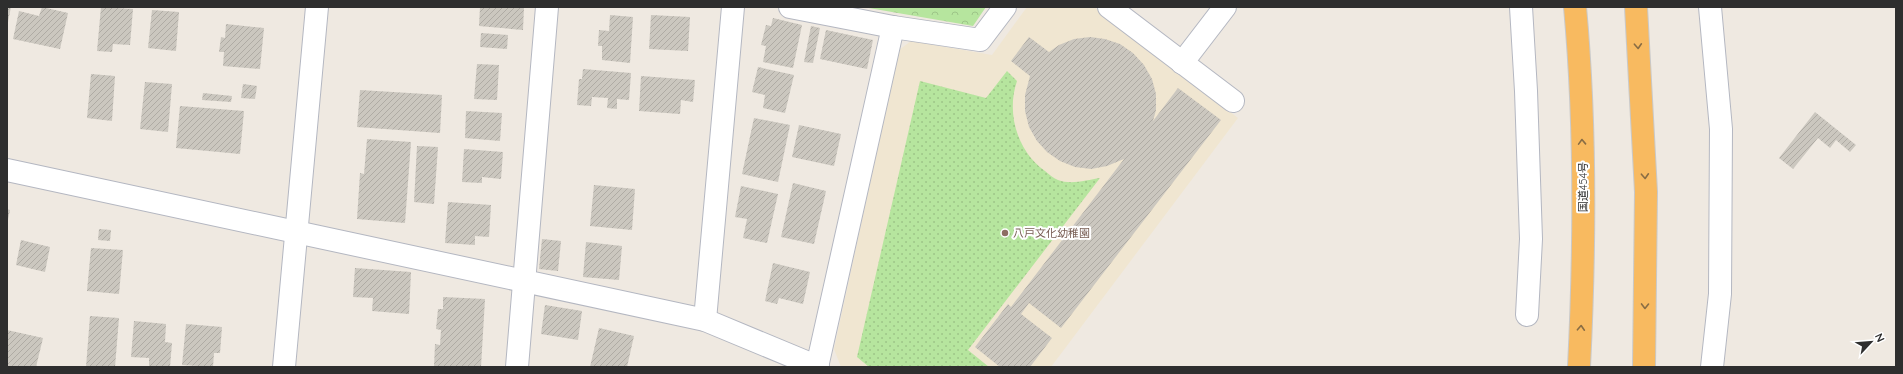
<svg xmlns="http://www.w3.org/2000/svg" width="1903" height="374" viewBox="0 0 1903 374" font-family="Quicksand,'Noto Sans JP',sans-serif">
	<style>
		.education { fill: #f0e6d1 }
		.grass { fill: url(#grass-dots) }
		.park { fill: url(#park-crowns) }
		.building { fill: url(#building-hatch) }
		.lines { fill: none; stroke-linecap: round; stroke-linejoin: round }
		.minor-casing { stroke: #b4b7c1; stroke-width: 24 }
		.tertiary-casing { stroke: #b4b7c1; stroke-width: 24 }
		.trunk-casing { stroke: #c9c9c9; stroke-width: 24 }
		.minor { stroke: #fff; stroke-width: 22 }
		.tertiary { stroke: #fff; stroke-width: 22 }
		.trunk { stroke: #f8ba60; stroke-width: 22 }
		.oneway { stroke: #896d44 }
		.education-dot { fill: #8d6e63; stroke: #fff; stroke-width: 1.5 }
		.labels { text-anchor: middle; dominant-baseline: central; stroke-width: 4; stroke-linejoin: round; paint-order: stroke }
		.street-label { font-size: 11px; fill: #2e2e2e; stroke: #fff }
		.education-label { font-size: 11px; fill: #785e54; stroke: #fff; text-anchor: start }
	</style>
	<defs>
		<pattern id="grass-dots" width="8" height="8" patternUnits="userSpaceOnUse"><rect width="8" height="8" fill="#b6e59e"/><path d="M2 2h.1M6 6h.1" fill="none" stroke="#9dc588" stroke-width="1.8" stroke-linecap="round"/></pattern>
		<pattern id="park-crowns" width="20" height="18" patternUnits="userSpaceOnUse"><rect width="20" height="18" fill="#b6e59e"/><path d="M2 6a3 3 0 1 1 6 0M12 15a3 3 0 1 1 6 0" fill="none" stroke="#9dc588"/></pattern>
		<pattern id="building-hatch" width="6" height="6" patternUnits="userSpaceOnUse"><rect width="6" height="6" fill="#cbc7bf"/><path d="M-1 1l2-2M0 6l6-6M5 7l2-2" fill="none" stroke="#afaba4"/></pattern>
	</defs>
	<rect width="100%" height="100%" fill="#efe9e1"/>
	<path class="education" d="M1027 7H1094L1238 118 1051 367H841L834 349 899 50 911 41 992 55Z"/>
	<path class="grass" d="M1007 71 1017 81C1006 113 1017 151 1045 171 1049 174 1053 178 1058 180 1071 185 1087 180 1100 178L968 350 989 367H869L857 357 920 81 986 98Z"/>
	<path class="park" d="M863 7H986L973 26Z"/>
	<g class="building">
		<path d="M7 7H11L8 22H7Z"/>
		<path d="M42 7 68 13 60 49 13 39 19 11 39 16Z"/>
		<path d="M101 7 133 9 130 45 113 44 112 52 97 51Z"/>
		<path d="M480 7H524L523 30 479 26Z"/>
		<path d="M152 10 179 12 176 51 148 48Z"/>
		<path d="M610 15 633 17 630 63 602 60V46H598L599 30 609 31Z"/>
		<path d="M651 15 690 17 688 51 649 49Z"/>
		<path d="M773 18 802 25 793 68 763 62 766 46 761 45 766 25 771 26Z"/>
		<path d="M226 24 264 28 260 69 223 66 224 52H219L221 37 225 38Z"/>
		<path d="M811 26 820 28 813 63 804 62Z"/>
		<path d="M826 30 873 40 867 69 820 59Z"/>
		<path d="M481 33 508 35 507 49 480 47Z"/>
		<path d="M1029 37 1049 52 1059 45 1074 39 1090 37 1105 39 1120 44 1133 53 1144 65 1152 79 1156 94V110L1153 121 1178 88 1221 120 1061 328 1029 303 1021 314 1052 338 1030 367H1000L975 347 1008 304 1011 307 1124 159 1107 166 1091 169 1075 167 1060 161 1047 152 1037 141 1029 127 1025 111V95L1030 76 1011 61Z"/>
		<path d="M477 64 499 65 497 100 474 99Z"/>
		<path d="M758 67 794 75 785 113 763 108 765 95 752 92Z"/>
		<path d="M583 69 631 73 629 100 617 99V109L607 108 608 98 592 97 591 106 577 105 579 79H582Z"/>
		<path d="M91 74 115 76 112 121 87 118Z"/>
		<path d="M641 76 695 80 693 102 681 100 680 114 639 111Z"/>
		<path d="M145 82 172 84 168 132 140 129Z"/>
		<path d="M243 84 257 86 255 99 241 98Z"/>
		<path d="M360 90 442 95 440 133 357 127Z"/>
		<path d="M203 93 232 96 231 102 202 100Z"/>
		<path d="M180 106 244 111 240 154 176 148Z"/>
		<path d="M466 111 502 113 500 141 465 138Z"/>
		<path d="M1815 112 1856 145 1850 152 1836 140 1830 148 1818 138 1793 169 1779 158Z"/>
		<path d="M754 118 790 125 778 182 742 174Z"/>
		<path d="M799 125 841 134 834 166 792 157Z"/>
		<path d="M367 139 411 142 405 223 357 219 360 173 364 174Z"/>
		<path d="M417 146 438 147 434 204 414 202Z"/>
		<path d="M464 149 503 152 501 179 482 177V183L462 182Z"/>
		<path d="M793 183 826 191 814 244 781 237Z"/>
		<path d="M594 185 635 189 632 230 590 226Z"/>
		<path d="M741 186 778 194 767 243 743 238 747 219 735 217Z"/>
		<path d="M448 202 491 205 489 237 475 236V245L445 243Z"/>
		<path d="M7 209 10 210 8 220H7Z"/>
		<path d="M99 229 111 230 110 241 98 240Z"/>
		<path d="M542 239 561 241 558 271 539 269Z"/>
		<path d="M21 240 50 247 45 272 16 265Z"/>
		<path d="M586 242 622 246 619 280 583 277Z"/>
		<path d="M91 248 123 250 119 294 87 291Z"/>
		<path d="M773 263 810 272 803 304 779 298 777 304 765 301Z"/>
		<path d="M355 268 411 272 409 314 372 311 373 298 353 297Z"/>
		<path d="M443 297 485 299 481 367H434L435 344 440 345 441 330 436 329 438 309H443Z"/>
		<path d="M545 305 582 311 578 340 541 334Z"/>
		<path d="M90 316 119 318 115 367H86Z"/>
		<path d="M134 321 166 324 165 342 172 343 170 367H149V358L131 357Z"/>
		<path d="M186 324 222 327 220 353H214L213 367 182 365Z"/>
		<path d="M599 328 634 336 627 367H590Z"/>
		<path d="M7 330 43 338 36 367 7 366Z"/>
	</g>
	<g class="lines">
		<defs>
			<g id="minor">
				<path d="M790 7 893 27 980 40 1005 7"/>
				<path d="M1109 7 1233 101"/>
				<path d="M1521 7 1526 91 1531 239 1527 315"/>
				<path d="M1710 7 1721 129 1720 294 1712 367"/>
				<path d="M1182 63 1225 7"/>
				<path d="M296 232 705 320 818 367"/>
				<path d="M705 320 733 7"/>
				<path d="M517 367 547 7"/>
				<path d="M817 367 893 27"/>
			</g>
			<g id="tertiary">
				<path d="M7 170 296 232"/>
				<path d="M284 367 317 7"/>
			</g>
			<g id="trunk">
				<path d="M1575 7C1586 126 1585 247 1579 367"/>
				<path d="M1636 7 1646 192 1644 367"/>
			</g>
		</defs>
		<use href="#minor" class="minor-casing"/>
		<use href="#tertiary" class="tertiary-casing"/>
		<use href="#trunk" class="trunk-casing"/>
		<use href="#minor" class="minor"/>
		<use href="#tertiary" class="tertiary"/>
		<use href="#trunk" class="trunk"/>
	</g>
	<defs><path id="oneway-chevron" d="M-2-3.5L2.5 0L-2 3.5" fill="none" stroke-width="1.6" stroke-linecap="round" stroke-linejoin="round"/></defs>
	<g class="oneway">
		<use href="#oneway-chevron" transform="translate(1638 46) rotate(87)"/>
		<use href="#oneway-chevron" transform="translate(1582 142) rotate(-92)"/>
		<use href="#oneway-chevron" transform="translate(1645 176) rotate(87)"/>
		<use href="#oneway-chevron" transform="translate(1645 306) rotate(91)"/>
		<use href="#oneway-chevron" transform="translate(1581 328) rotate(-87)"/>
	</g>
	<circle class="education-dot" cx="1005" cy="233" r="4"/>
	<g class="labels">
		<g class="street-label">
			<text transform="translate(1583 187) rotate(-90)">国道454号</text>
		</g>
		<g class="education-label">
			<text x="1013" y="233">八戸文化幼稚園</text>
		</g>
	</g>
	<rect width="1903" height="374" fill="none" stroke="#2e2e2e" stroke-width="16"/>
	<g transform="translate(1871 342) rotate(64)" stroke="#ffffff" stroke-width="3" paint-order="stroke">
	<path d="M0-3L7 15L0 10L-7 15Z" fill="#2e2e2e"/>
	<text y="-6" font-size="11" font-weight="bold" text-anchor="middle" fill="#2e2e2e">N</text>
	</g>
</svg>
